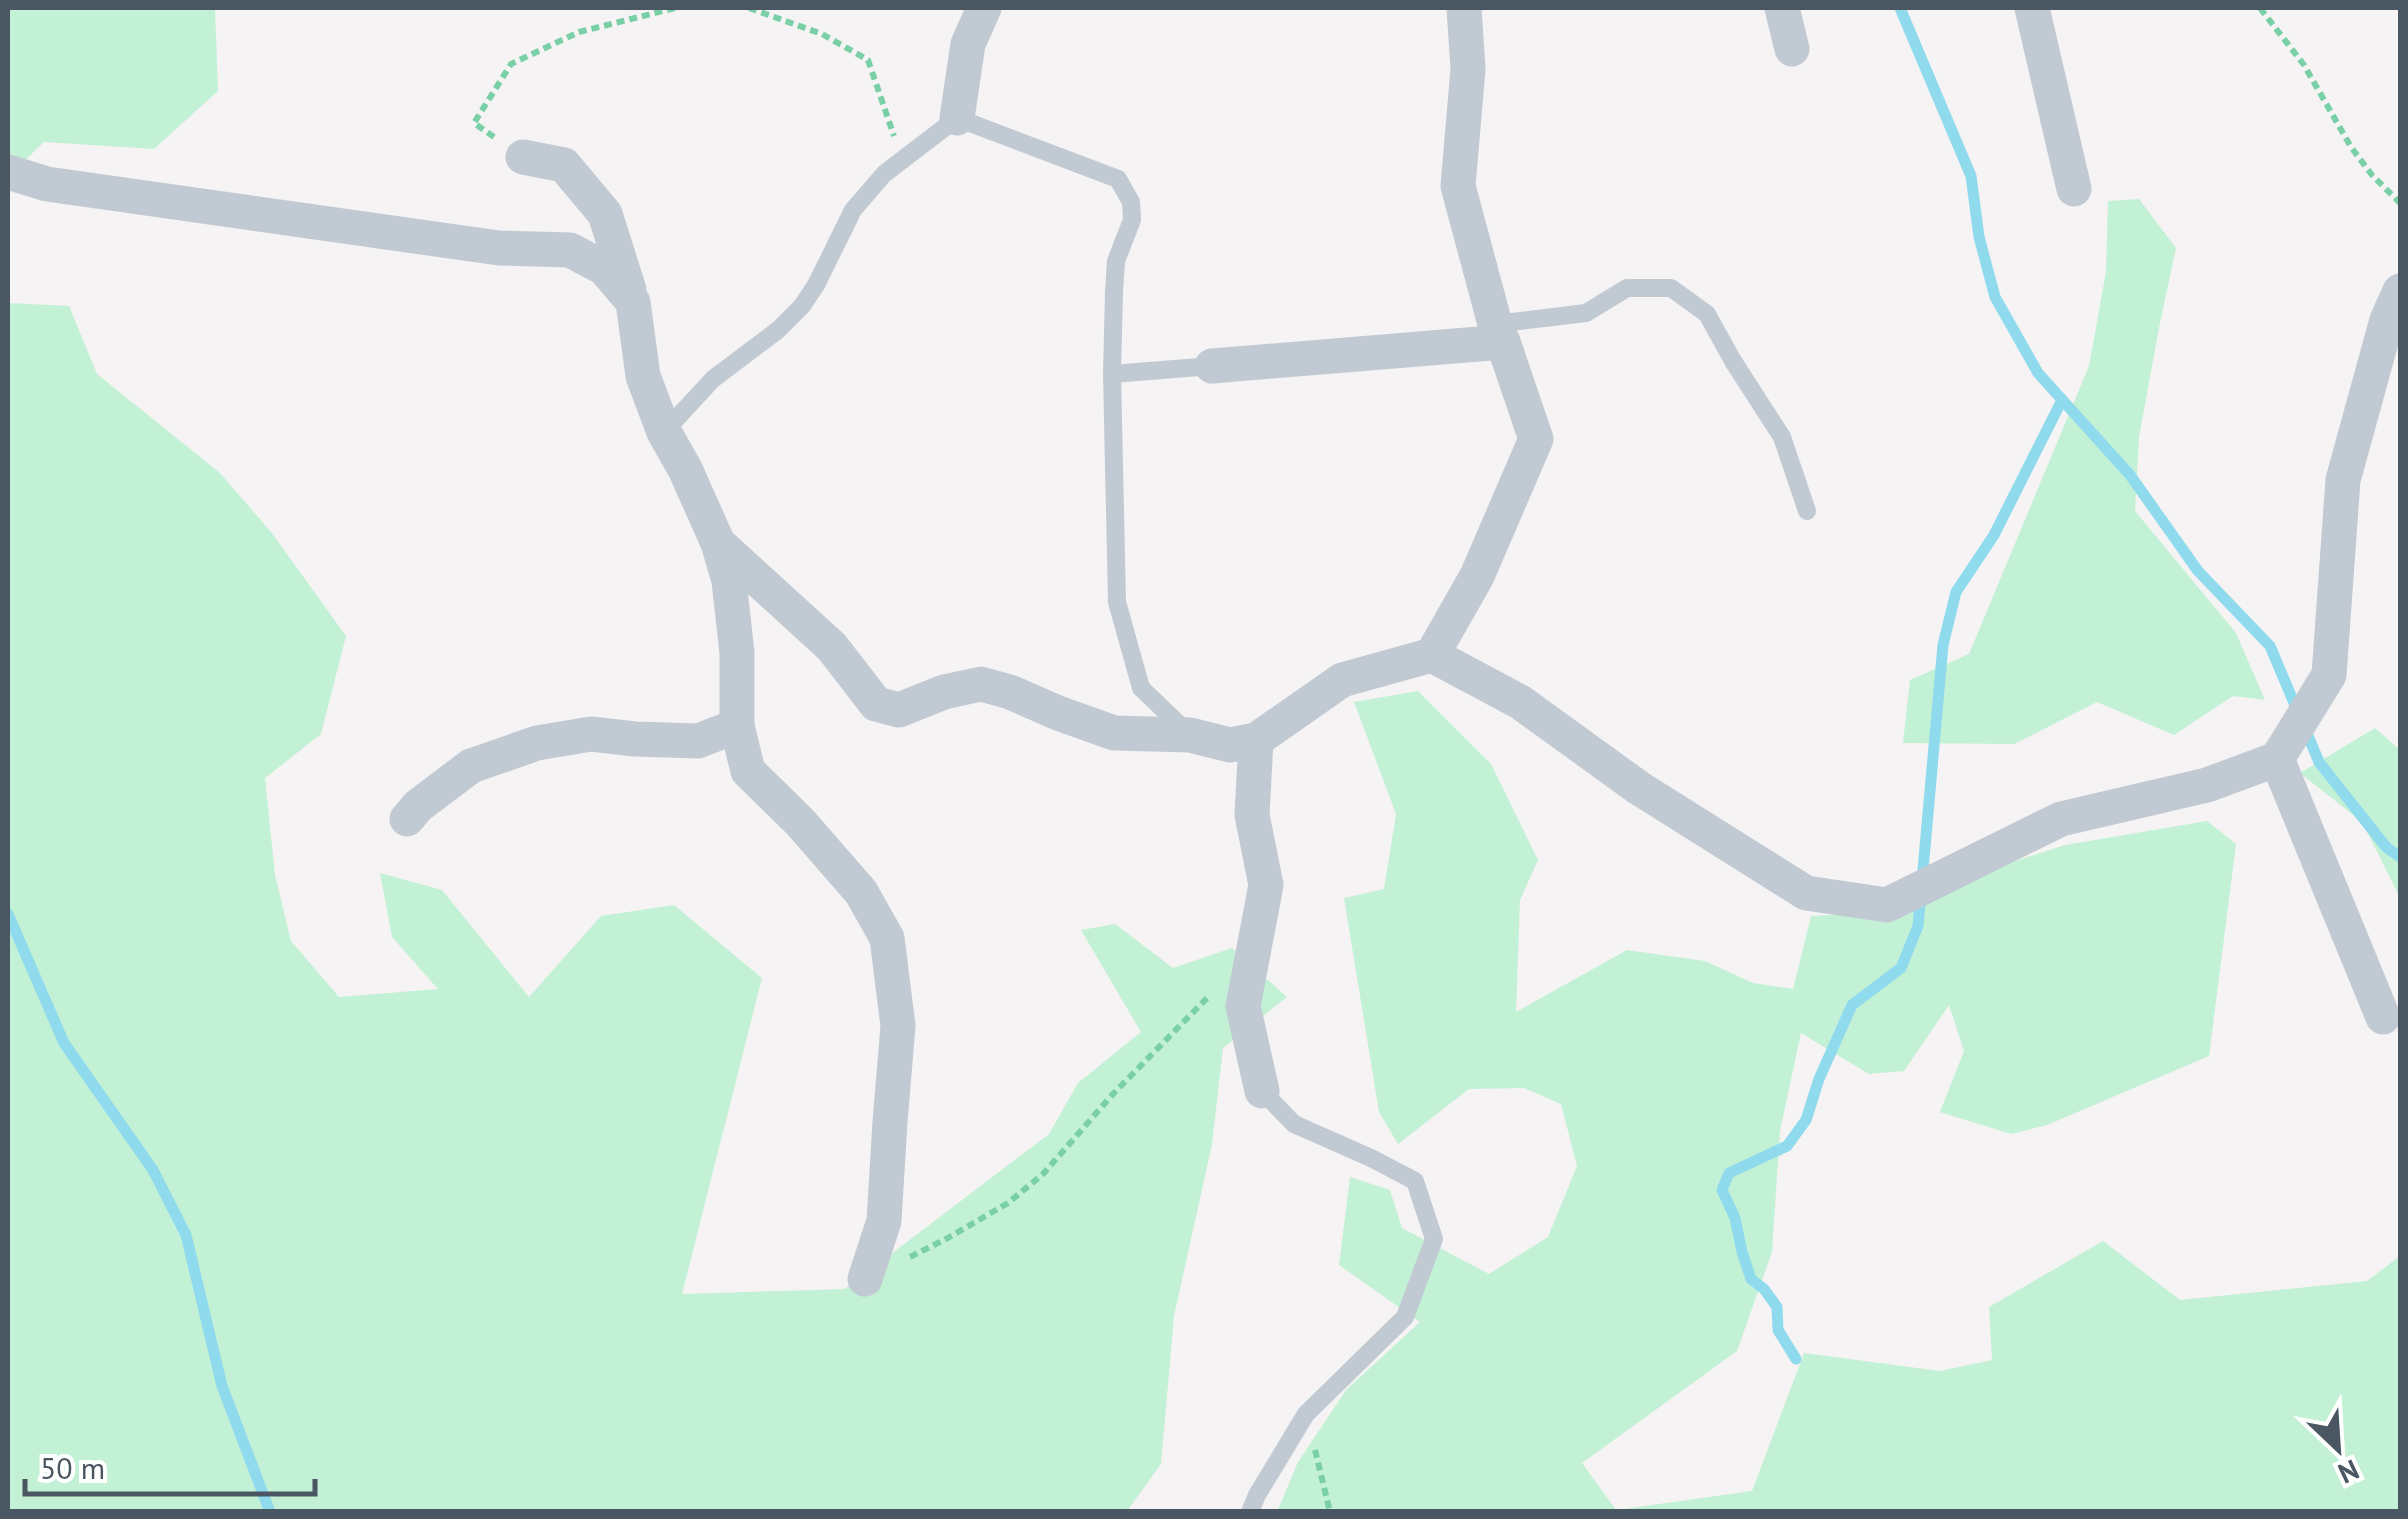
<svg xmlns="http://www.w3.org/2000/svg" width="2408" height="1519" viewBox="0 0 2408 1519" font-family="'PT Sans',sans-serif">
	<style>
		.green { fill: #c3f1d5 }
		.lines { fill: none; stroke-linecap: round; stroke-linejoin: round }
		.stream { stroke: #90daee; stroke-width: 11 }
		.path { stroke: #7ad0a6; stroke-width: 6; stroke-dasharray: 8 5; stroke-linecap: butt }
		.lane { stroke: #c1cad2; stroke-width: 18 }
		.street { stroke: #c1cad2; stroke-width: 35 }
	</style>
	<rect width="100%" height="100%" fill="#f5f3f3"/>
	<g class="green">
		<path d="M8 8H215L218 91 154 149 44 142 8 177Z"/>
		<path d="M2139 199 2176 248 2159 328 2139 437 2135 511 2236 633 2265 700 2233 696 2174 735 2097 702 2014 744 1903 743 1910 680 1969 654 2089 366 2106 272 2108 201Z"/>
		<path d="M8 303 69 306 97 374 220 473 271 532 346 636 321 734 265 778 275 875 291 941 339 997 438 989 392 937 380 873 442 890 529 997 601 916 674 905 762 978 682 1294 845 1289 1049 1134 1078 1083 1141 1032 1081 930 1115 924 1173 968 1232 948 1287 997 1223 1048 1212 1144 1174 1316 1161 1464 1127 1511H8Z"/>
		<path d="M1418 691 1491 764 1538 860 1520 900 1516 1012 1627 950 1705 961 1753 983 1793 989 1811 916 1907 911 1988 870 2065 845 2207 821 2236 844 2209 1056 2047 1125 2011 1134 1940 1112 1964 1051 1949 1005 1904 1071 1869 1074 1801 1033 1780 1131 1772 1252 1737 1351 1582 1463 1616 1510 1752 1491 1804 1353 1940 1371 1992 1360 1989 1307 2103 1241 2180 1300 2367 1281 2400 1256V1511L1277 1512 1298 1462 1346 1390 1420 1322 1339 1265 1350 1177 1390 1190 1402 1228 1489 1274 1548 1237 1577 1166 1561 1104 1524 1088 1469 1089 1398 1144 1379 1112 1344 898 1384 889 1396 814 1354 702Z"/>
		<path d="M2375 728 2400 750V897L2362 822 2300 773Z"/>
	</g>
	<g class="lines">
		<g class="stream">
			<path d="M1900 8 1971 176 1979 237 1995 297 2038 373 2130 475 2198 571 2270 646 2319 762 2386 847 2400 857"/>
			<path d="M8 914 64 1043 153 1170 186 1235 222 1386 270 1512"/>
			<path d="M1796 1359 1778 1330 1777 1307 1764 1289 1751 1279 1742 1252 1735 1218 1722 1190 1729 1173 1787 1146 1806 1120 1819 1079 1852 1005 1901 968 1918 926 1943 645 1956 592 1994 535 2062 400"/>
		</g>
		<g class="path">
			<path d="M749 8 822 34 868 60 894 136"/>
			<path d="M2260 8 2304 65 2351 147 2372 175 2400 203"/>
			<path d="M494 137 474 123 511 64 579 32 675 8"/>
			<path d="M910 1257 946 1239 1008 1203 1043 1174 1113 1094 1207 998"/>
			<path d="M1315 1450 1330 1512"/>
		</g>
		<g class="lane">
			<path d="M1495 324 1586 313 1627 288H1671L1707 314 1733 361 1782 437 1807 511"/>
			<path d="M1112 374 1212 366"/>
			<path d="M664 432 713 379 778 330 802 306 816 285 853 210 884 174 957 118 1118 179 1131 202 1132 220 1116 261 1114 292 1112 374 1117 602 1141 688 1186 731"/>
			<path d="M1250 1512 1257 1495 1306 1414 1405 1317 1434 1239 1415 1181 1371 1158 1294 1124 1262 1091"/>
		</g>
		<g class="street">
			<path d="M1464 8 1468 69 1458 186 1495 324 1503 342 1536 439 1477 576 1432 655 1520 702 1639 788 1806 893 1887 905 2061 819 2207 785 2277 759 2329 675 2343 480 2387 320 2400 291"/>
			<path d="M1782 8 1792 49"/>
			<path d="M2032 8 2074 189"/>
			<path d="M957 118 968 44 984 8"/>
			<path d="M523 157 564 165 605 214 629 290"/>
			<path d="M8 172 47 184 499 248 570 250 604 268 633 302 643 376 664 432 685 469 718 543 729 581 737 653V726L748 771 800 822 861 892 887 938 898 1026 890 1122 884 1221 865 1279"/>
			<path d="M1212 366 1503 342"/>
			<path d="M719 544 832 647 876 704 899 710 944 692 981 684 1010 692 1058 713 1114 733 1190 735 1230 745 1256 740 1342 680 1432 655"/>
			<path d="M1256 740 1252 815 1266 885 1243 1006 1262 1091"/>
			<path d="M2277 759 2383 1017"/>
			<path d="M407 819 418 806 471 766 537 743 591 734 635 739 698 741 737 726"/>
		</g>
	</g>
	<rect width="2408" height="1519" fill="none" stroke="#4a5661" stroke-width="20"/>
	<g transform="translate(2338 1449) rotate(155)" stroke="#ffffff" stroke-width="8" paint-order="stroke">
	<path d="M0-8L18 38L0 25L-18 38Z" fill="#4a5661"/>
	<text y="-15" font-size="28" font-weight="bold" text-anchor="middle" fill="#4a5661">N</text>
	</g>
	<path d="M25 1479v15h290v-15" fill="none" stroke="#4a5661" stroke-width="5"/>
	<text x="40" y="1479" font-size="30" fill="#4a5661" stroke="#ffffff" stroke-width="8" paint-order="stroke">50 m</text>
</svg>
